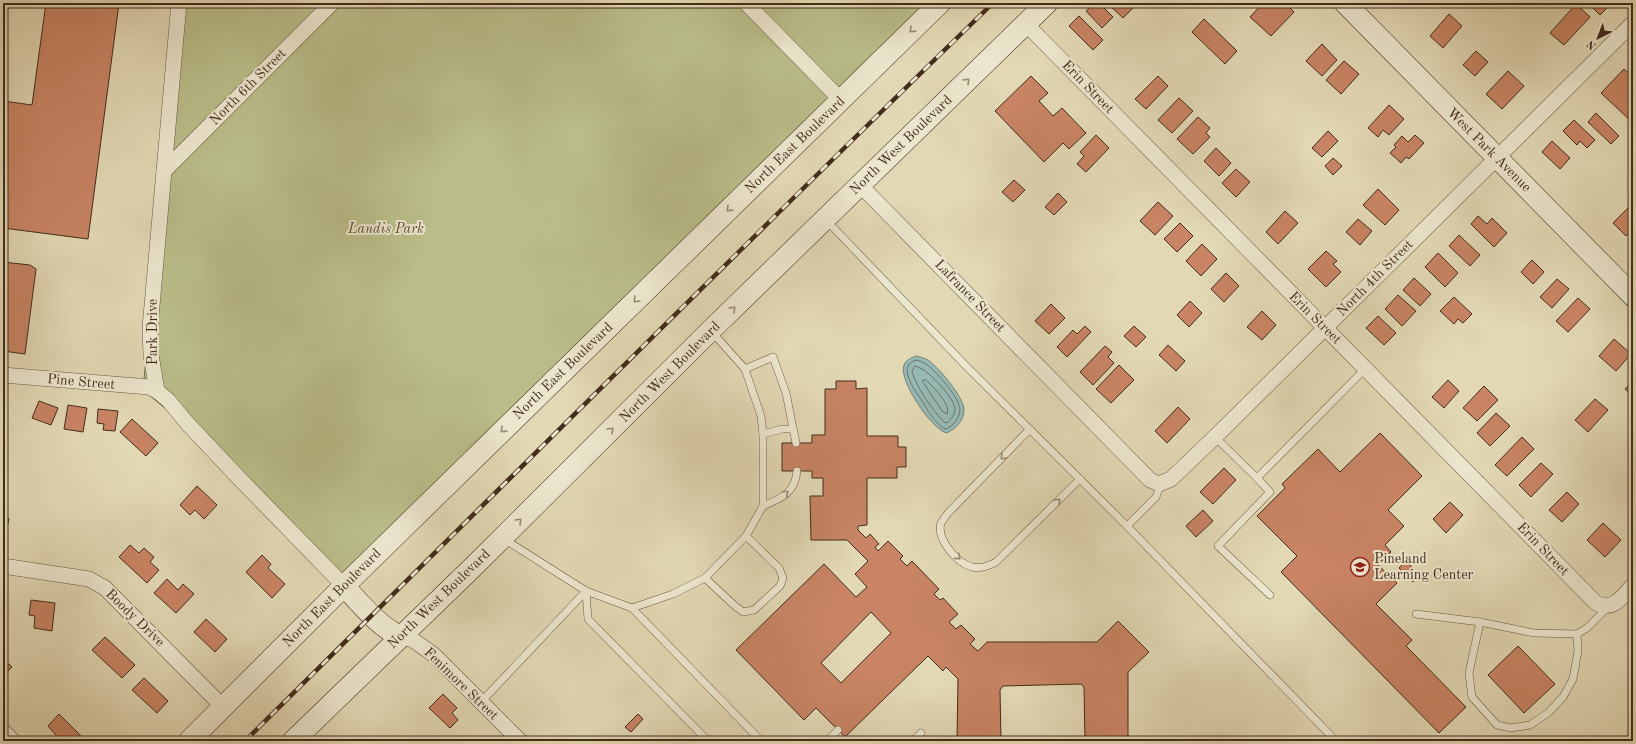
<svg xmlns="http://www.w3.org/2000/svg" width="1636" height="744" viewBox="0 0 1636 744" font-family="'Old Standard TT',serif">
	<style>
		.green { fill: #b9bd89; stroke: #7e7452 }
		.water { fill: #96b9b4; stroke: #748177 }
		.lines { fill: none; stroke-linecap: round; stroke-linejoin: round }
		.shore { stroke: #6c7268; stroke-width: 1 }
		.building { fill: #c88464; stroke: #422c1b; fill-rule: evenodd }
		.lane-casing { stroke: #6a5741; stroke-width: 8 }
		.street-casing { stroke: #6a5741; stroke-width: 16 }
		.secondary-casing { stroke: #422c1b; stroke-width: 22 }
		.lane { stroke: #ece6ce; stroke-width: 7 }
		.street { stroke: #ece6ce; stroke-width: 15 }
		.secondary { stroke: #ece6ce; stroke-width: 21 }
		.rail-casing { stroke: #422c1b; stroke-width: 4.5 }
		.rail { stroke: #ece6ce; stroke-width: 3; stroke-dasharray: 9; stroke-linecap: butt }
		.oneway { stroke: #978974 }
		.labels { text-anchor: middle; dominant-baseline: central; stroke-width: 4; stroke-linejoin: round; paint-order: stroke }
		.street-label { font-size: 14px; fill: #422c1b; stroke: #ece6ce }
		.park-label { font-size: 14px; font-style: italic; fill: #5a4931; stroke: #ece6ce }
		.poi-label { font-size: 14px; fill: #422c1b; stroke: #ece6ce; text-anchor: start }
	</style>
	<rect width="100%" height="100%" fill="#e2d8b4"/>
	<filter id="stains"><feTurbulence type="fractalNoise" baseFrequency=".005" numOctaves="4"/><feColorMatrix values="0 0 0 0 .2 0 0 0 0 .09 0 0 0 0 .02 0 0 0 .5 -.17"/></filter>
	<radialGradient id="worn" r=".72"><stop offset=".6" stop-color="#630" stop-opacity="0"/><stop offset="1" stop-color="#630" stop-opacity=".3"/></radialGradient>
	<path class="green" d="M179 3H940L344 586 202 439 143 390Z"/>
	<path class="water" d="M916 356C920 357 925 358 928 360 938 367 964 397 964 410 964 421 956 428 947 433 932 430 898 380 904 365 906 360 911 358 916 356Z"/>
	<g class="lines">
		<g class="shore">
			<path d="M917 360C920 361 923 362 926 364 935 370 959 397 960 409 960 418 954 425 946 429 937 427 926 407 920 398 914 389 896 364 917 360Z"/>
			<path d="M915 366C926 367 954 397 955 409 955 415 951 419 948 422L945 423C933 411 917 388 912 372Z"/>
			<path d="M923 380H926C933 387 951 404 947 414L942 411 923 382Z"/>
		</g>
	</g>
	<g class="building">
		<path d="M46 3H119L88 239 3 228V101L32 105Z"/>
		<path d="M1095 3H1099L1113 17 1102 28 1086 11Z"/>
		<path d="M1107 3H1136L1137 4 1123 18Z"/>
		<path d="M1263 3 1267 6 1270 3H1285L1294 12 1271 36 1250 17Z"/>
		<path d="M1588 3H1608L1610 5 1600 15Z"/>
		<path d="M1576 4 1590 17 1564 45 1550 33Z"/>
		<path d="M1449 14 1462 26 1443 48 1430 36Z"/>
		<path d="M1079 16 1103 40 1093 50 1069 26Z"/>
		<path d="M1204 19 1237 51 1225 64 1192 32Z"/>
		<path d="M1322 44 1337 60 1322 76 1306 61Z"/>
		<path d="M1476 51 1488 62 1475 76 1463 65Z"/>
		<path d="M1344 61 1359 74 1341 94 1326 80Z"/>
		<path d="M1624 69 1633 77V123L1601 93Z"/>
		<path d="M1508 71 1524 86 1502 109 1486 94Z"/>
		<path d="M1031 76 1048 93 1039 101 1053 116 1062 108 1086 133 1069 149 1063 143 1044 162 995 111Z"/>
		<path d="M1158 76 1168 86 1146 109 1135 99Z"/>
		<path d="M1179 98 1193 111 1172 133 1158 120Z"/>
		<path d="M1389 105 1404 119 1389 135 1383 130 1378 137 1368 128Z"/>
		<path d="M1596 113 1619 136 1611 144 1588 122Z"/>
		<path d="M1198 117 1210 128 1206 133 1210 137 1193 154 1177 139Z"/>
		<path d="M1574 120 1595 140 1587 148 1580 141 1577 145 1563 131Z"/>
		<path d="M1328 131 1338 141 1322 157 1312 148Z"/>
		<path d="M1096 135 1109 148 1086 172 1077 164 1084 156 1080 152Z"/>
		<path d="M1415 135 1424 143 1409 159 1406 157 1401 163 1390 153 1396 147 1394 145 1402 136 1408 142Z"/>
		<path d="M1552 141 1570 158 1560 169 1542 152Z"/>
		<path d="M1216 148 1231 163 1219 176 1204 161Z"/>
		<path d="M1333 158 1342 166 1333 175 1325 166Z"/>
		<path d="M1236 169 1250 182 1236 197 1222 183Z"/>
		<path d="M1014 180 1025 190 1013 202 1002 192Z"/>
		<path d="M1378 189 1399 210 1385 225 1363 205Z"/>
		<path d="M1058 193 1067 202 1054 215 1045 207Z"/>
		<path d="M1158 202 1173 216 1155 235 1140 221Z"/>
		<path d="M1633 203V229L1626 236 1613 223Z"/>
		<path d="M1285 211 1298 223 1278 244 1266 232Z"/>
		<path d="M1478 216 1487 224 1492 218 1507 233 1494 247 1471 224Z"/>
		<path d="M1358 219 1372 231 1360 245 1346 232Z"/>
		<path d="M1180 223 1193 236 1177 252 1164 239Z"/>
		<path d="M1459 235 1480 255 1470 266 1449 246Z"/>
		<path d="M1202 244 1217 259 1201 276 1186 261Z"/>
		<path d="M1326 251 1337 261 1333 264 1341 272 1326 287 1308 269Z"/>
		<path d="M1438 253 1458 273 1445 287 1425 267Z"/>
		<path d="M1532 260 1544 272 1533 284 1521 272Z"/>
		<path d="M3 262 30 265 36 269 25 354 3 351Z"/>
		<path d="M1226 273 1239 286 1224 302 1211 289Z"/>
		<path d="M1414 278 1431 294 1420 306 1403 290Z"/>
		<path d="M1557 279 1569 289 1552 308 1540 297Z"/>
		<path d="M1398 295 1416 311 1402 326 1385 309Z"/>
		<path d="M1454 297 1472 314 1463 323 1458 319 1454 324 1440 311Z"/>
		<path d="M1578 298 1590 309 1568 332 1556 321Z"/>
		<path d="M1190 301 1202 313 1189 327 1177 315Z"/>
		<path d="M1051 304 1065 318 1049 334 1035 321Z"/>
		<path d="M1262 311 1276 325 1262 340 1247 327Z"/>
		<path d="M1378 316 1396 333 1384 345 1366 328Z"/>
		<path d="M1085 326 1091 332 1067 357 1057 347 1073 330 1077 334Z"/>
		<path d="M1134 326 1146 337 1136 347 1124 336Z"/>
		<path d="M1614 339 1631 354 1616 371 1599 356Z"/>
		<path d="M1168 345 1185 361 1176 371 1159 355Z"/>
		<path d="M1105 346 1112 352 1108 357 1114 363 1093 385 1080 372Z"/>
		<path d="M1119 365 1134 380 1111 403 1096 389Z"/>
		<path d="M1448 380 1459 391 1444 408 1432 397Z"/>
		<path d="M836 381H856V389L867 388V436H898V447H906V467H897V478H867V525L858 526V530L866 538 870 534 879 544 875 547 878 551 888 541 903 556 900 559 907 566 912 561 939 589 934 594 940 600 943 598 958 614 949 622 956 629 961 625 975 639 970 644 978 651 987 642H1097L1118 621 1149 652 1128 672V741H1085L1084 687 1081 684 1003 686 1000 690 1001 741H957L958 679 946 667 943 671 928 656 845 737 816 708 804 720 736 650 824 564 856 597 867 587 855 574 868 561 847 540H811L810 496H823V478H812V471H782V443H812V435H825V389H836ZM871 612 891 633 841 683 821 663Z"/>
		<path d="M1633 381V396L1625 389Z"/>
		<path d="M1484 386 1498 400 1477 421 1463 408Z"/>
		<path d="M1595 399 1608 410 1588 432 1575 420Z"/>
		<path d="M39 401 58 408 51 425 32 418Z"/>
		<path d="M68 405 87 408 83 432 64 429Z"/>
		<path d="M1178 407 1190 419 1167 443 1155 431Z"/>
		<path d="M98 409 118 411 115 431 103 430 104 424 97 423Z"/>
		<path d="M1496 413 1510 426 1490 446 1477 433Z"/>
		<path d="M132 419 158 443 146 456 120 432Z"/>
		<path d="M1380 433 1422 476 1388 510 1404 526 1385 545 1391 552 1378 565 1397 583 1376 604 1412 640 1406 646 1466 707 1439 733 1281 572 1297 556 1257 516 1285 488 1282 484 1318 449 1340 472Z"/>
		<path d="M1522 437 1534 449 1507 476 1495 465Z"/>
		<path d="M1541 463 1553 474 1531 497 1519 485Z"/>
		<path d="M1224 468 1236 480 1213 504 1200 492Z"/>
		<path d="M197 486 217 505 204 519 195 510 190 515 180 505Z"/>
		<path d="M1567 492 1579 504 1562 522 1549 510Z"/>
		<path d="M1450 502 1463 515 1446 533 1433 519Z"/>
		<path d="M1203 510 1213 521 1196 537 1186 526Z"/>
		<path d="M3 518 9 519 5 536 3 535Z"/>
		<path d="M1603 523 1621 540 1605 557 1587 540Z"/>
		<path d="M130 545 139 553 144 548 154 557 150 562 159 570 147 583 119 557Z"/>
		<path d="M262 555 271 564 268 568 285 584 272 598 246 572Z"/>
		<path d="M1406 561 1419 575 1413 582 1399 568Z"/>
		<path d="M167 579 178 590 183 584 194 594 176 613 154 593Z"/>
		<path d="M31 600 55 603 52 631 34 628 35 616 29 615Z"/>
		<path d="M206 619 227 639 215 652 194 632Z"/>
		<path d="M105 637 135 665 122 678 92 650Z"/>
		<path d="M1518 646 1555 684 1524 713 1488 675Z"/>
		<path d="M3 659 12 667 3 676Z"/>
		<path d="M144 678 168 701 157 713 132 690Z"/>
		<path d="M443 694 457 708 452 713 458 720 450 728 429 708Z"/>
		<path d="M59 714 86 741H61L48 726Z"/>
		<path d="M638 714 643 719 631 732 625 727Z"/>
	</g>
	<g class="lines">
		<defs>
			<g id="lane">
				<path d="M827 221 967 367 1127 526 1336 741"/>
				<path d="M745 369 773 357 786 393 796 443"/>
				<path d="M1030 429 948 513C946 516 943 520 941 523 936 539 957 563 972 567 981 569 989 566 996 562L1080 479"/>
				<path d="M763 434 782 429H793"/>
				<path d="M1215 437 1257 478"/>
				<path d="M763 506C782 498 795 493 797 471"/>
				<path d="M1127 526 1156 497 1161 484"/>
				<path d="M504 539 586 591 632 608 673 594 705 578 746 536 763 506V434L761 416 745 369 712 332"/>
				<path d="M705 578 735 606 743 612 754 610 780 586 783 578 779 568 746 536"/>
				<path d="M586 591 588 619 708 741"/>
				<path d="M1270 595 1218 546 1270 492 1257 478 1365 369"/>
				<path d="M632 608 761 741"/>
				<path d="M1416 614 1480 622 1534 633 1577 634 1587 628 1608 607"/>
				<path d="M1480 622 1469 673 1472 697 1497 725 1511 728 1530 725 1548 713 1563 697 1573 679 1578 651 1577 634"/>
				<path d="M481 702 586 591"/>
				<path d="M827 741 838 730"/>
				<path d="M913 741 921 733"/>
			</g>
			<g id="street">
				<path d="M179 3 150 328 151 355 157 391 168 400 188 424 239 478 344 586"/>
				<path d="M746 3 841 100"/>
				<path d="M1026 24 1596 603C1613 612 1622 597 1633 585"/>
				<path d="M164 171 332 3"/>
				<path d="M860 185 1150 480 1159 484 1171 479 1215 437 1633 23"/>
				<path d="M3 375 149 387 157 391"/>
				<path d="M3 566 89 579 105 588 223 707"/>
				<path d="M401 637 413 640 434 655 520 741"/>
				<path d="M3 731 13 741"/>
			</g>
			<g id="secondary">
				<path d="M1345 3 1633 296"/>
				<path d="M344 586C361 604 378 626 401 637"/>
				<path d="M189 741 344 586 940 3"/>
				<path d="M293 741 471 569 711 330 1047 3"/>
			</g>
		</defs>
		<use href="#lane" class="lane-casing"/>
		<use href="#street" class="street-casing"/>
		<use href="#secondary" class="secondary-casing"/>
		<use href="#lane" class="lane"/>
		<use href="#street" class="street"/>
		<use href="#secondary" class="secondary"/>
		<defs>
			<path id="rail" d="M245 741C494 495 741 247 993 3"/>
		</defs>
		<use href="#rail" class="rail-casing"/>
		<use href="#rail" class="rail"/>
	</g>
	<defs><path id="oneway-chevron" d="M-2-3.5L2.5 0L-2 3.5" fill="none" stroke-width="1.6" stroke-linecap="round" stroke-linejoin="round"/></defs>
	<g class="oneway">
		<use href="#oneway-chevron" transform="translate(912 30) rotate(136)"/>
		<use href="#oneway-chevron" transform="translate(967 81) rotate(-44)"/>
		<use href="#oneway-chevron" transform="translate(729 209) rotate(136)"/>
		<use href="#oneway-chevron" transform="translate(636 300) rotate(136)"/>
		<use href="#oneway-chevron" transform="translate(733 309) rotate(-44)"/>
		<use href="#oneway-chevron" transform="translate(503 430) rotate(136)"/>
		<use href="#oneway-chevron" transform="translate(611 430) rotate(-45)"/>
		<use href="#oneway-chevron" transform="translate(1003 457) rotate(134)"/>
		<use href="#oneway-chevron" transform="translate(786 493) rotate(-38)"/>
		<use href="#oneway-chevron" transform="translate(1058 501) rotate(-45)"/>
		<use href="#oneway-chevron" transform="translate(519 521) rotate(-45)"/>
		<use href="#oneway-chevron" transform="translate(958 557) rotate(41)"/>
	</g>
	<defs>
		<symbol id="school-ring" viewBox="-11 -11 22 22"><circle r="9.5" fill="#ece6ce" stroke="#8f2418" stroke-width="1.5"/><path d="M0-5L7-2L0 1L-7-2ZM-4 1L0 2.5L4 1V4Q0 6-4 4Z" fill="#8f2418"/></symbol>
	</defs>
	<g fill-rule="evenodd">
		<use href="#school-ring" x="1349" y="556" width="22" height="22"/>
	</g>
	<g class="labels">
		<g class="street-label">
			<text transform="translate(248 87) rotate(-45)">North 6th Street</text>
			<text transform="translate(1088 87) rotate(46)">Erin Street</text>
			<text transform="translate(795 145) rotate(-44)">North East Boulevard</text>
			<text transform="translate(901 145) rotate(-44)">North West Boulevard</text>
			<text transform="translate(1489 150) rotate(45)">West Park Avenue</text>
			<text transform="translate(1375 278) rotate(-45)">North 4th Street</text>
			<text transform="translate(970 296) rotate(46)">Lafrance Street</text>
			<text transform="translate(1315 318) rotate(45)">Erin Street</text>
			<text transform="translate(153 332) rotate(-90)">Park Drive</text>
			<text transform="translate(563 371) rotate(-44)">North East Boulevard</text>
			<text transform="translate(670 372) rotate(-45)">North West Boulevard</text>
			<text transform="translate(81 382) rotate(5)">Pine Street</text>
			<text transform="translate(1543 549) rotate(46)">Erin Street</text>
			<text transform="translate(332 598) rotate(-45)">North East Boulevard</text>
			<text transform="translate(439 599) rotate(-44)">North West Boulevard</text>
			<text transform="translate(135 618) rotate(44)">Boody Drive</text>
			<text transform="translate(461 684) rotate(44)">Fenimore Street</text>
		</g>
		<g class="park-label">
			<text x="386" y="229">Landis Park</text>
		</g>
		<g class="poi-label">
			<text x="1374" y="559">Pineland<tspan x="1374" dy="16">Learning Center</tspan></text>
		</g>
	</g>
	<rect width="1636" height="744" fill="none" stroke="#e2d8b4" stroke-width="16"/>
	<rect x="4" y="4" width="1628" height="736" fill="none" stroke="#422c1b" stroke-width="2"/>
	<rect x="8" y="8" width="1620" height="728" fill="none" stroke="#422c1b"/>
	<g transform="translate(1598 38) rotate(222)" stroke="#ece6ce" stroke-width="3" paint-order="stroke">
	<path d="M0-3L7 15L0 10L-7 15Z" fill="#422c1b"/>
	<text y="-6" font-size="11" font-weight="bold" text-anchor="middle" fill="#422c1b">N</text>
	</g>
	<rect width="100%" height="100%" filter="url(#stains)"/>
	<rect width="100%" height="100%" fill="url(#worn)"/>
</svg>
